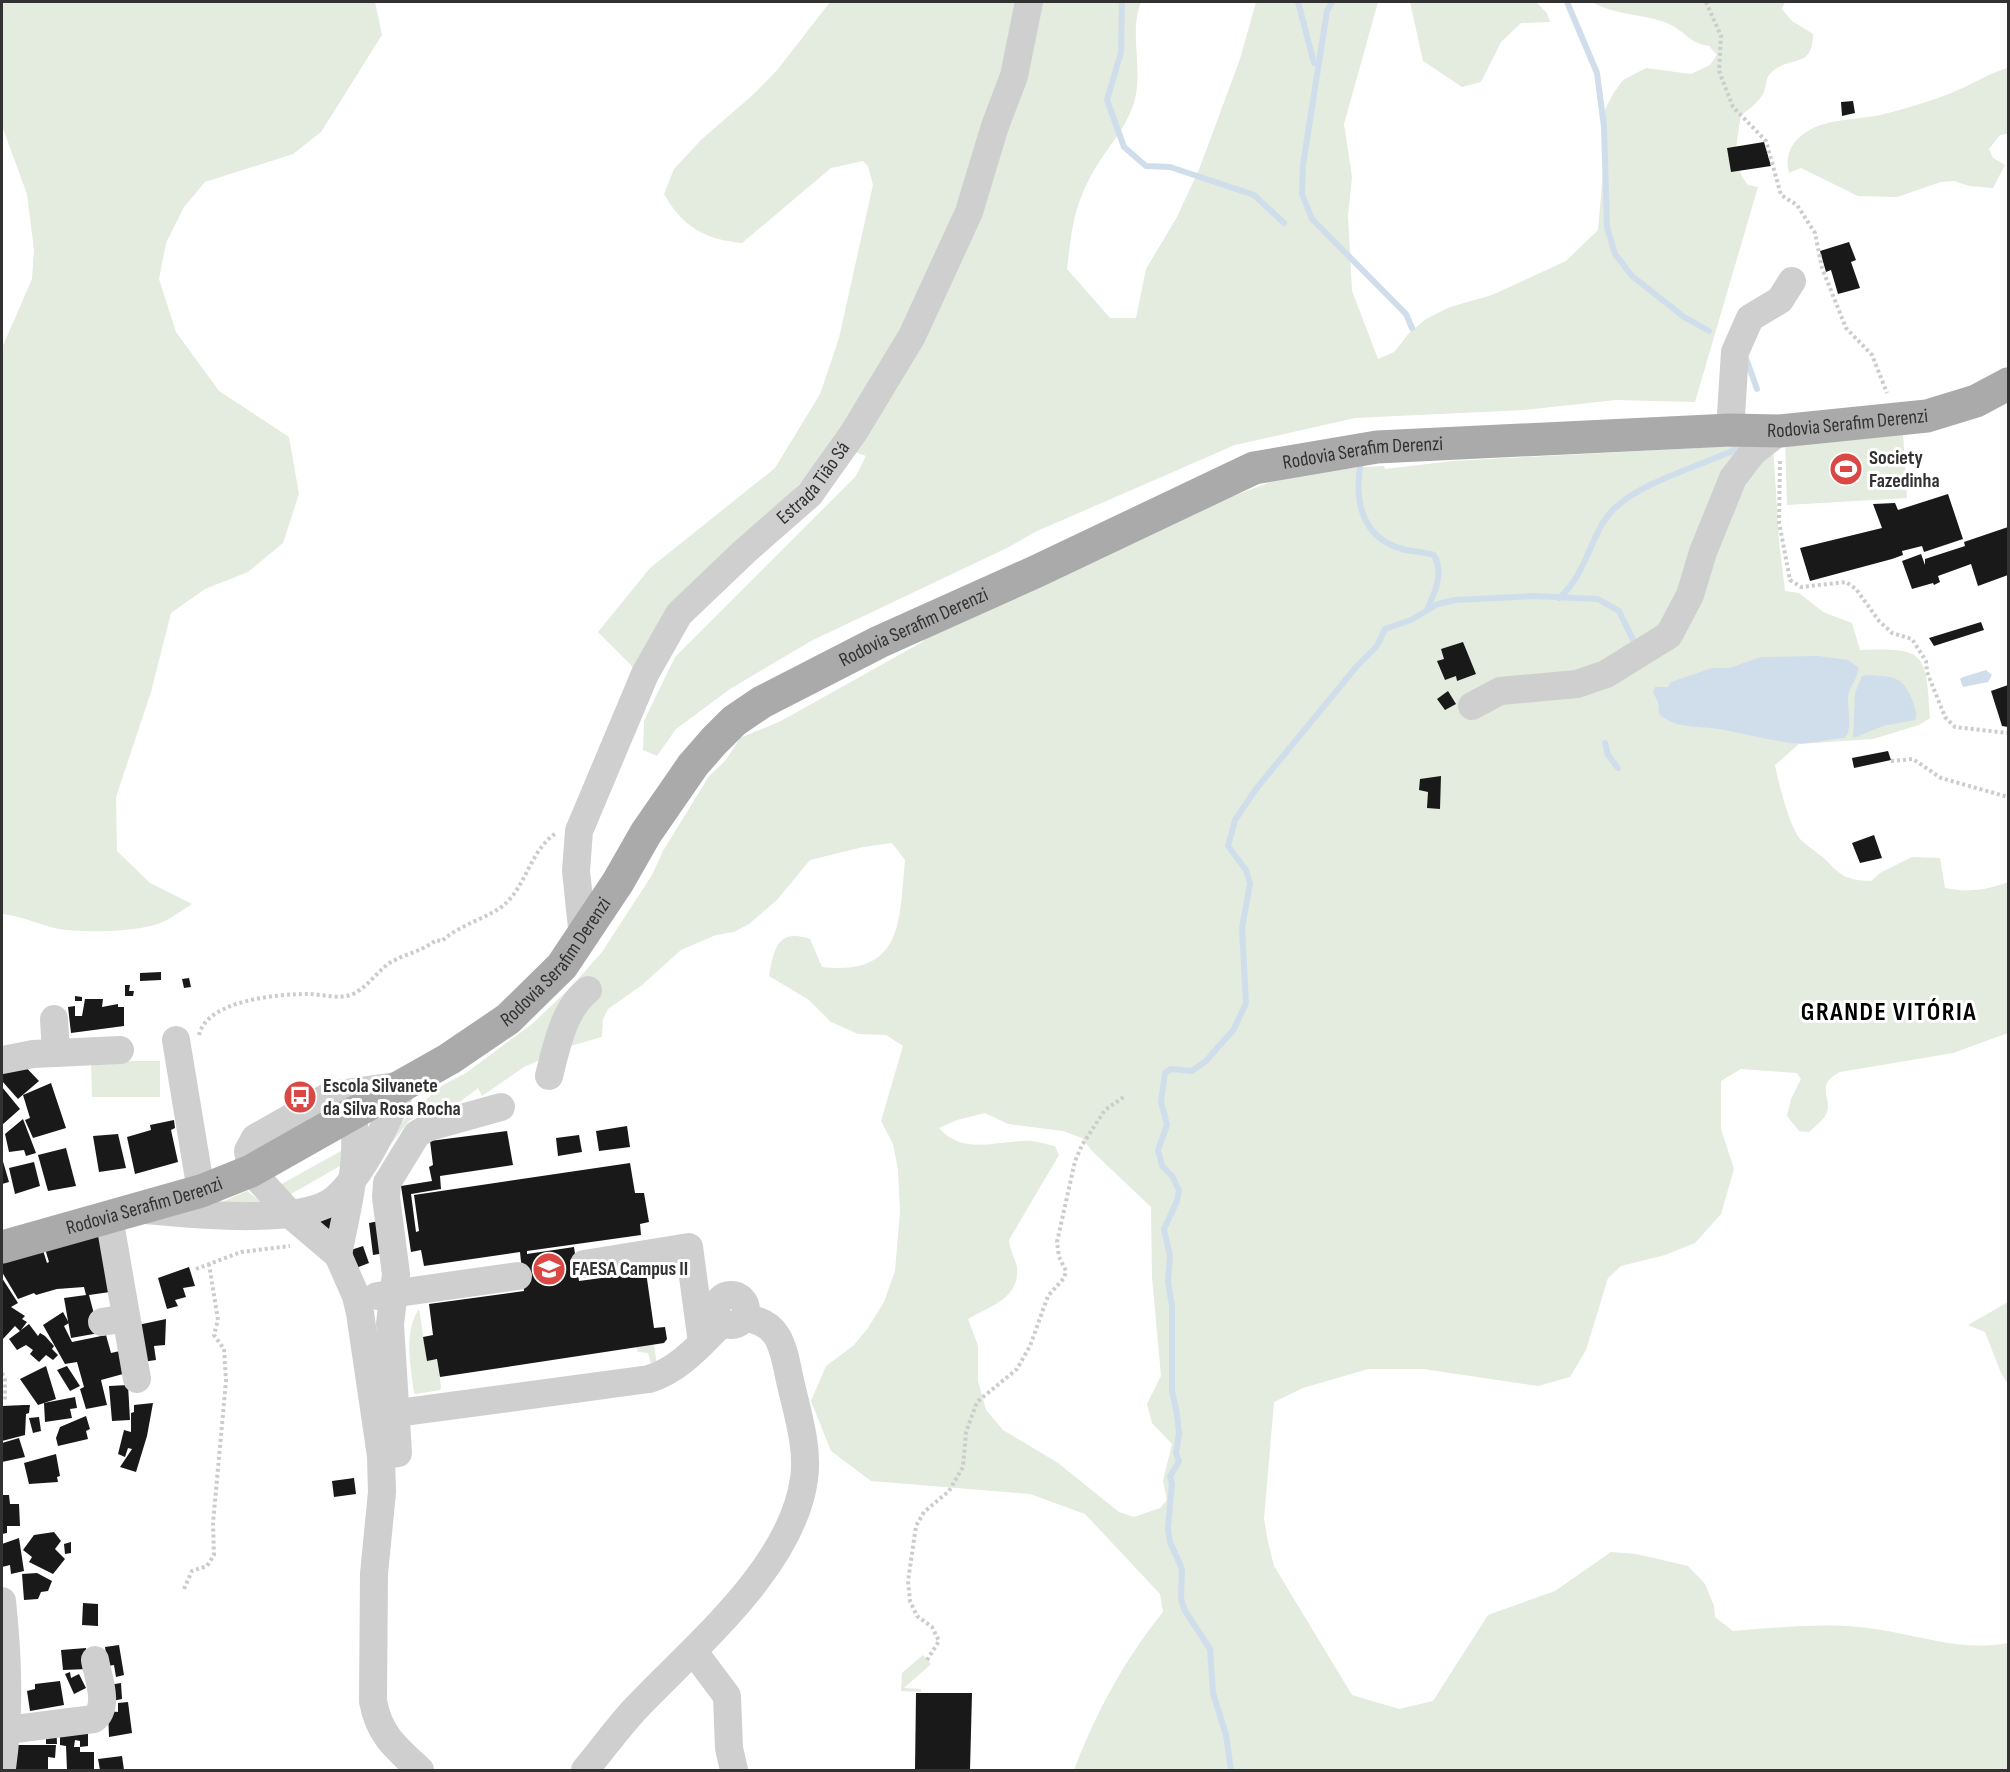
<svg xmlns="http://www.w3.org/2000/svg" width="2010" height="1772" viewBox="0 0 2010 1772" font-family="'Sofia Sans Condensed',sans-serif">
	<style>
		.green { fill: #e4ebdf; fill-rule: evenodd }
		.water { fill: #d0deec }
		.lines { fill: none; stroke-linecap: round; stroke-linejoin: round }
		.stream { stroke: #d0deec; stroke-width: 6 }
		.building { fill: #191919 }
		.path { stroke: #ccc; stroke-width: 4; stroke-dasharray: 3 3; stroke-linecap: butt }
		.minor { stroke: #cfcfcf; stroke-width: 28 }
		.major { stroke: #aaa; stroke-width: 33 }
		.labels { text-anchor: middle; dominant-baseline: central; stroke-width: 6; stroke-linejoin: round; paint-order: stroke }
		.street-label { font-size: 20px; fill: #323232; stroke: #fff }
		.poi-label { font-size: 20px; font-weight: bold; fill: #323232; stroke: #fff; text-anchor: start }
		.district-label { font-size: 26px; font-weight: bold; letter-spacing: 1.5px; fill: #000; stroke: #fff }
	</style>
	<rect width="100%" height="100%" fill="#fff"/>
	<g class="green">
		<path d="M2 2H375L382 35 321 132 293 154 205 182 184 207 166 243 159 279 176 332 219 391 289 437 299 494 283 543 248 572 205 589 171 613 151 692 116 797 117 851 150 883 192 904C182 910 171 919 160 923 137 932 84 933 59 929 39 925 23 916 2 914V348L32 279 34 250 27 194 2 126Z"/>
		<path d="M830 2H1141C1128 34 1145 72 1133 106 1124 131 1106 149 1093 172 1073 208 1072 230 1067 269L1110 318H1136L1146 269 1177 217 1200 167 1240 59 1256 2H1378L1344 124 1352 177 1348 216 1352 291 1378 359 1394 352 1410 332 1426 319 1450 307 1492 295 1566 261 1598 230 1603 172V113L1613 94 1623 80 1646 68 1691 74 1710 65 1717 55 1709 46C1689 43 1686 32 1669 24 1643 13 1616 16 1592 2H1785L1782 9 1792 21 1813 34C1813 71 1788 54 1770 74 1766 78 1766 86 1764 92 1759 102 1750 109 1741 115 1737 143 1730 162 1748 185L1758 187 1695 402 1616 400 1524 410 1355 418 1235 445 1035 532 1009 547 811 641 730 689 676 729 657 756 643 750 644 721 675 657 856 476 866 456 838 446 690 592 638 679 631 665 598 632 650 568 775 468 820 394 839 338 873 185 868 166 863 161 831 168 742 243C705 240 682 226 664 194L674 169 701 140 755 93 778 69Z"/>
		<path d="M1410 2H1536L1547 13 1550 22 1521 23 1501 42 1481 82 1462 87 1423 61Z"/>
		<path d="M2008 68V134L2000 135 1989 149 1993 158 2005 165 1993 188 1969 186 1954 181 1941 182 1897 197 1858 196 1801 168 1789 173C1785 158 1789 146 1801 136 1823 117 1856 121 1884 114 1908 108 1935 100 1958 90 1975 83 1991 72 2008 68Z"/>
		<path d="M1903 433 1907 498 1787 505 1785 439Z"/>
		<path d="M1773 444 1779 541 1785 591 1799 593 1823 612 1852 623 1860 650C1927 647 1926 654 1930 718L1919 725 1873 739 1799 744 1775 765C1778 781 1790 829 1801 840 1809 848 1819 853 1827 861 1842 877 1847 880 1871 881L1880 873 1912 857 1940 858 1945 888C1967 893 1987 890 2008 882V1033L1953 1053 1840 1072C1813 1086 1834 1098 1826 1114 1824 1120 1814 1127 1809 1132L1799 1131 1787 1116 1791 1099 1801 1079 1797 1073 1741 1069 1721 1081V1129L1734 1169 1721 1214 1695 1243 1665 1255 1621 1266 1608 1278 1586 1350 1570 1377 1538 1386 1423 1369H1368L1303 1388 1274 1402 1264 1519 1268 1542 1274 1566 1352 1695 1399 1709 1433 1701 1488 1615 1555 1591 1611 1552 1636 1554 1688 1566 1705 1584 1714 1606 1715 1617 1733 1631C1774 1628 1817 1623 1858 1627 1909 1631 1957 1653 2008 1643V1770H1074C1096 1713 1124 1660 1163 1612L1160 1594 1085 1514 1030 1494 871 1481 831 1451 811 1401 826 1366 854 1345 868 1328 884 1302 895 1271 900 1212 898 1170 893 1144 881 1121 903 1046 886 1035 858 1034 831 1022 809 1000 769 976C774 950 777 928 810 939L822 967C904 976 899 921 905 860L892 843 863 847 810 860 777 900 749 924 734 932 716 935 681 950 642 985 608 1009 603 1019 602 1037 574 1045 524 1067 482 1096 478 1088C463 1100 441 1118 422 1111L408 1122 385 1152 380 1150 407 1116 443 1085 466 1073 532 1024 571 987 602 952 652 875 663 851 709 776 726 760 740 738 781 721 924 641 922 635 1196 510 1303 470 1384 466 1385 469 1453 461ZM985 1113 1008 1124 1063 1131 1082 1138 1093 1152 1151 1207 1152 1277 1161 1376 1147 1404 1152 1423 1172 1444 1163 1481 1167 1500 1160 1508 1134 1517 1119 1512 1058 1463 1003 1430 986 1410 978 1381V1346L968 1319C990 1306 1020 1299 1017 1267 1016 1261 1010 1251 1009 1240L1059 1155 1055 1146C1048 1145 1040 1142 1032 1141 999 1139 964 1157 939 1128L957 1120Z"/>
		<path d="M91 1061H160V1097H92Z"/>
		<path d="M341 1151 347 1162 284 1198 278 1186Z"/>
		<path d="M247 1191 266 1206 220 1203Z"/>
		<path d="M2008 1302V1384L2001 1373 1985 1332 1968 1325Z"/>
		<path d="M419 1309 427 1360H437L441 1387 440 1390 416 1394 414 1393C411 1365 403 1333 419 1309Z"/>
		<path d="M654 1344 657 1367H652L648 1353 638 1352 636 1347Z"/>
		<path d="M923 1655 931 1664 904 1688 921 1689V1692L901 1691 902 1673Z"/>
	</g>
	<g class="water">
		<path d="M1818 656 1848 660 1858 667C1860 676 1849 686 1848 697 1847 709 1853 729 1845 738 1828 739 1809 745 1791 743 1767 740 1743 733 1719 729 1699 726 1675 729 1659 714L1658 702 1653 692 1655 687H1668L1671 682 1712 668H1729L1761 657Z"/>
		<path d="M1986 670 1992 675 1988 682 1963 687 1960 679 1963 677Z"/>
		<path d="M1868 675C1894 677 1903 675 1913 702 1915 709 1918 714 1915 720L1883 726 1853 738 1855 693 1862 676Z"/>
	</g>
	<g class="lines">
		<g class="stream">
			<path d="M1122 2 1121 52 1107 100 1124 147 1146 166 1170 167 1254 195 1284 223"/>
			<path d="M1298 2 1314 63"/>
			<path d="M1332 2 1327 11 1303 165 1302 194 1312 219 1406 314 1412 328"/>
			<path d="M1567 2 1597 73 1604 127 1607 227 1615 254 1632 276 1684 317 1709 331"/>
			<path d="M1747 361 1757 389"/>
			<path d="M1361 461C1354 498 1360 537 1402 549 1412 552 1423 551 1434 555 1444 574 1435 592 1427 610"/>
			<path d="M1559 598C1589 572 1590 531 1615 508 1644 480 1708 464 1745 445"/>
			<path d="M1605 743 1608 755 1618 768"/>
			<path d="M1231 1770 1226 1735 1213 1693 1210 1649 1184 1609 1181 1598 1182 1569 1170 1542 1168 1528 1172 1483 1170 1477 1179 1461 1176 1453 1179 1434 1177 1414 1172 1391V1306L1168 1282 1170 1256 1164 1229 1177 1201 1179 1190 1172 1176 1162 1166 1158 1150 1167 1125 1161 1102 1165 1073 1171 1069 1192 1071 1206 1061 1234 1029 1246 1003 1242 928 1250 884 1246 870 1228 846 1235 820 1256 789 1357 666 1377 646 1385 629 1411 620 1438 604 1455 600 1534 596 1598 599 1619 611 1637 648"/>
		</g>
	</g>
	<g class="building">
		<path d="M1853 101 1855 113 1842 116 1841 102Z"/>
		<path d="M1764 142 1771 166 1731 172 1727 148Z"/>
		<path d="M1849 242 1856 260 1851 262 1860 288 1838 294 1831 270 1826 272 1820 251Z"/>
		<path d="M1948 494 1963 539 1924 552 1922 546 1902 551 1903 555 1892 559 1810 581 1800 548 1882 528 1873 504 1895 503 1898 510Z"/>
		<path d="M2008 527V575L1978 586 1971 564 1938 576 1940 582 1934 585 1933 583 1912 589 1902 561 1921 554 1925 565V559L1965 546 1964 542Z"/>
		<path d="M1981 622 1984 630 1934 646 1929 638Z"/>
		<path d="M1463 642 1476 674 1457 681 1456 676 1445 680 1437 661 1444 659 1441 649Z"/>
		<path d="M2008 685V727L2002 726 1991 691Z"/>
		<path d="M1448 691 1456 704 1445 710 1437 699Z"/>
		<path d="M1888 751 1891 760 1854 768 1852 758Z"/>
		<path d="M1441 776 1440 809 1427 808 1428 792 1419 790 1420 779Z"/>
		<path d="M1874 835 1882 858 1860 863 1852 843Z"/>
		<path d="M161 972V980L140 981V973Z"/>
		<path d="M189 978 191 987 184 988 182 979Z"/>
		<path d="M125 985H130L129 991H134L133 996H125Z"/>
		<path d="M75 996 82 997V1001H75Z"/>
		<path d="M85 999H103L102 1007 118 1004V1007H124V1026L71 1033 68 1007 75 1006V1016H82Z"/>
		<path d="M17 1058 39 1081 18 1099 2 1081V1063Z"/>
		<path d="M51 1083 66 1128 33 1138 25 1120 30 1118 23 1095Z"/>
		<path d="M2 1087 20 1109 2 1125Z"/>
		<path d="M23 1119 36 1153 26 1156 24 1150 9 1152 5 1134Z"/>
		<path d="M174 1120 175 1128 171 1130 178 1162 135 1174 127 1137 151 1130 150 1125Z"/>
		<path d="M627 1126 630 1147 599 1151 596 1131Z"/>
		<path d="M507 1131 513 1165 440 1176 441 1189 411 1194 416 1232 419 1231 414 1195 630 1163 635 1193H644L649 1222 640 1224 641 1235 527 1251V1254L574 1247 579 1281 646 1272 654 1328 665 1327 667 1339 664 1343 440 1377 437 1359 427 1361 423 1337 433 1335 429 1304 524 1291 520 1252 424 1266 421 1250 411 1252 401 1186 432 1181 429 1167 433 1165 430 1141Z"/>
		<path d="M118 1134 126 1168 99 1172 93 1136Z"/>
		<path d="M579 1135 582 1152 558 1156 556 1138Z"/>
		<path d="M66 1148 76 1186 48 1191 38 1155Z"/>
		<path d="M2 1158 9 1182 2 1184Z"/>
		<path d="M34 1162 40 1186 15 1194 9 1168Z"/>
		<path d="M336 1212 340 1226 321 1234 317 1219Z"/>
		<path d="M379 1221 385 1253 373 1255 369 1223Z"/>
		<path d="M99 1226 110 1292 89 1295 99 1333 71 1338 64 1298 86 1295 84 1287 57 1289 36 1295 34 1293 18 1299 2 1272V1262L41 1244 47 1263 49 1262 43 1242Z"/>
		<path d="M363 1246 369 1263 356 1268 351 1250Z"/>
		<path d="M189 1267 195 1286 183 1288 186 1297 175 1300 178 1306 167 1309 158 1278Z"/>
		<path d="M2 1278 18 1303 11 1307 25 1316 22 1319 27 1322 21 1330 29 1324 38 1336 40 1333 45 1336 54 1346 52 1349 58 1355 53 1360 46 1355 39 1362 30 1354 33 1350 26 1345 17 1350 9 1339 20 1331 15 1326 2 1340Z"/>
		<path d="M63 1312 69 1323 64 1326 72 1342 106 1335 111 1353 120 1351 123 1374 101 1380 107 1405 86 1409 80 1389 84 1387 77 1362 65 1364 43 1325Z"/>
		<path d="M166 1319 165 1345 154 1346 156 1360 142 1362 133 1326Z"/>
		<path d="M46 1366 56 1399 38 1405 20 1379Z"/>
		<path d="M67 1366 80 1386 70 1391 57 1370Z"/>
		<path d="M128 1385 130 1420 112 1421 109 1386Z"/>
		<path d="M75 1397 77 1408 70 1409 72 1418 45 1422 44 1403Z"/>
		<path d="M153 1403 147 1436 136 1472 120 1467 132 1449 128 1448 125 1457 118 1454 124 1430 131 1432V1413L134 1412V1405Z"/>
		<path d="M25 1405H30L29 1413 26 1414 25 1435 2 1441V1406Z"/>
		<path d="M86 1416 90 1429 86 1431 88 1439 58 1446 56 1438 60 1427Z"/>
		<path d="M39 1417 41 1431 33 1433 29 1418Z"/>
		<path d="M19 1438 25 1457 2 1462V1443Z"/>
		<path d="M56 1454 60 1476 57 1477 58 1482 29 1484 24 1463Z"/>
		<path d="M354 1478 356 1494 334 1497 332 1481Z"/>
		<path d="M2 1495H9L10 1504H19L20 1526H7V1533L2 1534Z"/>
		<path d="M54 1532 61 1541 55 1549 65 1559 53 1574 29 1562 32 1557 23 1550 34 1535Z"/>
		<path d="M19 1538 24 1571 11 1574 10 1565 2 1567V1544Z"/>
		<path d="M71 1542V1553L65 1554 64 1544Z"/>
		<path d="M37 1573 52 1581 48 1591 41 1592 38 1599 24 1600 22 1574Z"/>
		<path d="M83 1603 98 1604V1626L82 1625Z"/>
		<path d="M119 1645 124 1675 116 1677 114 1665 108 1666 105 1647Z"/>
		<path d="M86 1648 88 1669 63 1670 61 1650Z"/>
		<path d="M70 1672 71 1678 79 1674 86 1688 74 1694 65 1674Z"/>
		<path d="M60 1681 64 1705 30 1711 27 1691 35 1689V1684Z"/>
		<path d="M121 1683 122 1699 112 1701 109 1685Z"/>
		<path d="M916 1693H972L970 1770H915Z"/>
		<path d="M128 1702 132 1733 109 1737 108 1711 118 1712V1703Z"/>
		<path d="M56 1724 57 1744H46V1725Z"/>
		<path d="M60 1727H88V1746L80 1747V1741L75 1740 74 1747H80V1752H94V1770H67L66 1746 60 1745Z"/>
		<path d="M15 1745H56L55 1758 48 1757V1770H16Z"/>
		<path d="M122 1756 124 1770H100L98 1759Z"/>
	</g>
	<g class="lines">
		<g class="path">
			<path d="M1706 2 1721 36 1719 71 1733 107 1766 141 1781 195 1797 205 1815 233 1822 268 1846 328 1872 355 1887 393"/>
			<path d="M1780 461 1779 522 1790 580 1801 587 1846 582 1856 589 1879 621 1892 633 1912 639 1926 661 1927 672 1945 717 1955 727 2008 733"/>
			<path d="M1891 761 1913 759 1941 778 2008 797"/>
			<path d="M199 1035C207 1000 278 994 308 994 322 994 339 1000 353 994 369 986 377 971 391 962 405 954 423 951 436 940L442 941C460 924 491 917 505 904 527 884 530 851 556 833"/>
			<path d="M196 1269 241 1252 290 1246"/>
			<path d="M2 1373 5 1380V1400"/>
			<path d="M184 1589 192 1571 207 1566 214 1555 213 1523 226 1381 224 1349 214 1335 218 1320 209 1264"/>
			<path d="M927 1660 939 1641 932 1627 917 1616 910 1601 908 1581 916 1526 924 1512 949 1491 963 1467 966 1432 977 1402 1017 1369 1030 1346 1048 1296 1064 1278 1066 1271 1059 1257 1057 1242 1075 1161 1082 1145 1105 1110 1125 1096"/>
		</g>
		<g class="minor">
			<path d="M1730 430 1735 352 1750 318 1780 300 1792 281"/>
			<path d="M1472 706 1500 691 1577 684 1606 674 1669 635 1690 595 1703 552 1733 478 1753 452 1780 431"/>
			<path id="s1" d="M583 937 576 871 579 831 645 674 679 614 744 552 810 494 854 432 912 336 969 212 995 126 1014 76 1029 2"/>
			<path d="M54 1019 56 1053"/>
			<path d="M176 1040 201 1191"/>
			<path d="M2 1060 33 1054 120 1050"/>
			<path d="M549 1076C556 1048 564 1008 588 990"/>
			<path d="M146 1210C189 1214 303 1226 335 1199 362 1176 390 1117 403 1085L331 1095 255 1138 248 1151 251 1171 292 1216 338 1255 356 1296 360 1313 381 1456 382 1492 374 1574 373 1701C379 1735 396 1748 420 1770"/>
			<path d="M109 1217 137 1379"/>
			<path d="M338 1255C345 1215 370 1130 343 1096"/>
			<path d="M584 1264 689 1247 702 1343"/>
			<circle cx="731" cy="1310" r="15"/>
			<path d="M377 1296 518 1276"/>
			<path d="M102 1322 126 1318"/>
			<path d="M397 1413 649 1379C679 1370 701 1344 723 1322"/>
			<path d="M381 1456 398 1453 390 1324 396 1274 386 1197 387 1183 417 1134 429 1127 501 1107"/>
			<path d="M2 1601C8 1658 10 1711 2 1768"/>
			<path d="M694 1652 727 1696 729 1748 734 1770"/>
			<path d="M7 1730 94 1719C110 1706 98 1678 95 1660"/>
			<path d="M585 1770C602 1750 618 1727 637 1707 695 1646 792 1567 804 1479 809 1446 796 1409 789 1376 783 1346 779 1321 744 1318"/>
		</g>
		<path class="major" id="s2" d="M2 1247 201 1191 251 1171 449 1059 508 1019 562 966 618 882 646 833 693 765 714 741 734 721 762 702 879 642 1035 572 1254 468 1377 447 1730 430 1780 431 1927 416 1976 401 2008 384"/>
	</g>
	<defs>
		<symbol id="stadium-disc" viewBox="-11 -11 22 22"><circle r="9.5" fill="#db4742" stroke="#fff"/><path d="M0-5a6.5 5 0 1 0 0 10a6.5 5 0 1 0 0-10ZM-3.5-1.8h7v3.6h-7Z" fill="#fff"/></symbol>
		<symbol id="bus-disc" viewBox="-11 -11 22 22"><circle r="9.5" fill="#db4742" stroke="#fff"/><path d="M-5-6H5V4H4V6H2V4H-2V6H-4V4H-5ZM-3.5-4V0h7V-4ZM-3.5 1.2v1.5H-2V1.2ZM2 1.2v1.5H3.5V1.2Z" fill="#fff"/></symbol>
		<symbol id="university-disc" viewBox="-11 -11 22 22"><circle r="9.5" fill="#db4742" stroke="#fff"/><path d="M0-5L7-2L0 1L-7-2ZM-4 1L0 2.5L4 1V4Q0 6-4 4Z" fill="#fff"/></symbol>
	</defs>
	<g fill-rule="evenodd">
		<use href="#stadium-disc" x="1827" y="450" width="38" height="38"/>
		<use href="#bus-disc" x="281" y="1078" width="38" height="38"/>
		<use href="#university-disc" x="530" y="1250" width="38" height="38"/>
	</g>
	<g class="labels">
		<g class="street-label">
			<text stroke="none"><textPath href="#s2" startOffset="2110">Rodovia Serafim Derenzi</textPath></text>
			<text stroke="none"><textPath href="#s2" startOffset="1624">Rodovia Serafim Derenzi</textPath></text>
			<text stroke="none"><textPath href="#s1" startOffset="534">Estrada Tião Sá</textPath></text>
			<text stroke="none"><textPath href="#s2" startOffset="1138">Rodovia Serafim Derenzi</textPath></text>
			<text stroke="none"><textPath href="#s2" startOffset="634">Rodovia Serafim Derenzi</textPath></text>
			<text stroke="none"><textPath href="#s2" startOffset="148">Rodovia Serafim Derenzi</textPath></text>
		</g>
		<g class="poi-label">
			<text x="1869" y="458">Society<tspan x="1869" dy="23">Fazedinha</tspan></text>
			<text x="323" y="1086">Escola Silvanete<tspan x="323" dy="23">da Silva Rosa Rocha</tspan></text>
			<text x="572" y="1269">FAESA Campus II</text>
		</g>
		<g class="district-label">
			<text x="1889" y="1012">GRANDE VITÓRIA</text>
		</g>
	</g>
	<rect width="2010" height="1772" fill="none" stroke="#323232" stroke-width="6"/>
</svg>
